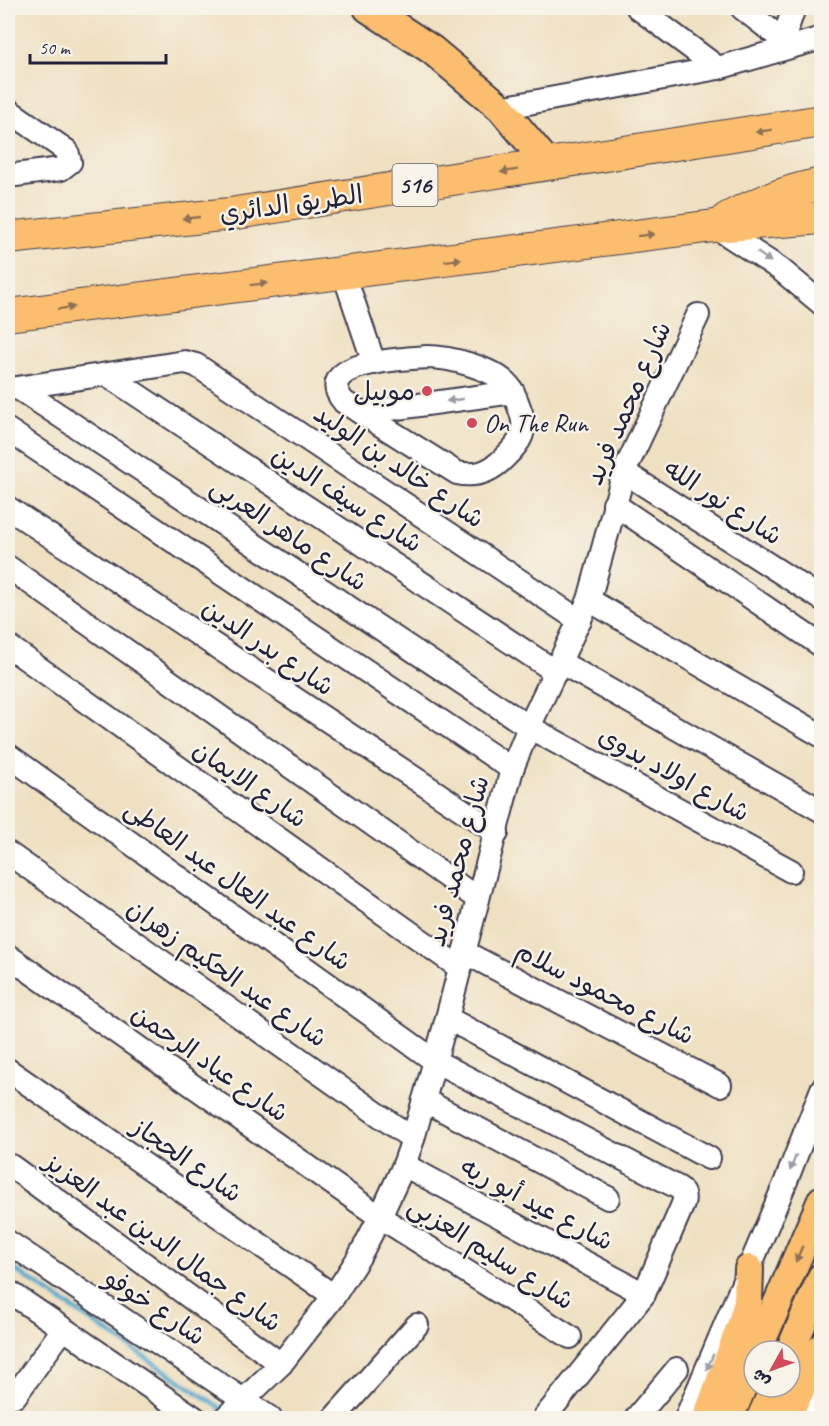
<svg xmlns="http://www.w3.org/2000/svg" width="829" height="1426" viewBox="0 0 829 1426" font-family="Caveat,'Playpen Sans Arabic',sans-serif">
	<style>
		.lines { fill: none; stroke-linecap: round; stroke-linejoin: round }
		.stream { stroke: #51a9ce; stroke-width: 5 }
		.minor-casing { stroke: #413e4f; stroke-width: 26 }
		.major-casing { stroke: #413e4f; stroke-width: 32 }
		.highway-casing { stroke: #413e4f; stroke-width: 34 }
		.minor { stroke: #fff; stroke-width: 22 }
		.major { stroke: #fbbe6e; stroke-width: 28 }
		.highway { stroke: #fbbe6e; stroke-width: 32 }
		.oneway { fill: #8e7054 }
		.oneway2 { fill: #9c9ca7 }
		.poi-dot { fill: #d1495b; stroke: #f7f3e8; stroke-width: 2 }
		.labels { text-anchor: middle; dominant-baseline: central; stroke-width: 5; stroke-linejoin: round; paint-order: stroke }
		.shield { fill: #f7f3e8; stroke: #62616f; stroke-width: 1.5 }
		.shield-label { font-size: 24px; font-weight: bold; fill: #22223b }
		.street-label { font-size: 26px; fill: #22223b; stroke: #f7f3e8 }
		.poi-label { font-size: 26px; fill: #22223b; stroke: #f7f3e8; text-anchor: end }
	</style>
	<rect width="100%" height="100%" fill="#f7f3e8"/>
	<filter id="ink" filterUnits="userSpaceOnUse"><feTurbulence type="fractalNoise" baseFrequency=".0167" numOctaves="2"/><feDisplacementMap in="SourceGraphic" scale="12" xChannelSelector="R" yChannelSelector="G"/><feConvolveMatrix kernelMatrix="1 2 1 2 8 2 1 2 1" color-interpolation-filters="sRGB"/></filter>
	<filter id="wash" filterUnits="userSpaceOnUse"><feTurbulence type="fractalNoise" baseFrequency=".008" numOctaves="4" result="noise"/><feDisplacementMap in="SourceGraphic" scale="24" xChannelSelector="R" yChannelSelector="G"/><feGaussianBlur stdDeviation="1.35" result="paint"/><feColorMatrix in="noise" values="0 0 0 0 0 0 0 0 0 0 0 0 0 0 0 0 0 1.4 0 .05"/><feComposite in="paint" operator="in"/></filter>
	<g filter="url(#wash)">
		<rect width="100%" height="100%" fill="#efe0c1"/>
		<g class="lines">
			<path class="stream" d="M8 1265 225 1411"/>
		</g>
	</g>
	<g filter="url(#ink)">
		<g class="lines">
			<defs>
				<g id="minor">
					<path d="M638 8 718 68"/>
					<path d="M742 8 783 40"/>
					<path d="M782 49 783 40 794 8"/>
					<path d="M501 108 718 68 822 38"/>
					<path d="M8 110 67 151 70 162 61 169 8 176"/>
					<path d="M714 226 780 269 822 304"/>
					<path d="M344 274 374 363"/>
					<path d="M427 357C449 357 494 368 509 386 514 392 516 399 519 407 529 431 521 442 503 459 490 472 476 477 457 473L344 402C309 361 406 359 427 357Z"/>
					<path d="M107 375 556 672"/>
					<path d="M18 388 529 727 791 871"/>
					<path d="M10 389 185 362 196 365 580 621"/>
					<path d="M361 413 513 392"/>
					<path d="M8 430 512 769"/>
					<path d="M624 472 822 599"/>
					<path d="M614 504 822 646"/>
					<path d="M8 508 497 833"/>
					<path d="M8 567 478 899"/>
					<path d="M589 600 822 736"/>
					<path d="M8 646 460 968"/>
					<path d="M560 662 822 811"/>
					<path d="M8 755 435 1061 679 1188C684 1193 685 1197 683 1204L644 1294 544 1418"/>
					<path d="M8 853 413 1139"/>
					<path d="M464 952 720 1085"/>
					<path d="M8 956 380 1217 570 1337"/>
					<path d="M447 1018 709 1158"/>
					<path d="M8 1070 334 1296"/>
					<path d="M424 1100 608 1198"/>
					<path d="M404 1165 644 1294"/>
					<path d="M11 1166 281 1364"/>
					<path d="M8 1242 270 1418"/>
					<path d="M8 1291 195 1418"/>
					<path d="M15 1396 63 1329"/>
					<path d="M225 1418 281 1364 334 1296 359 1257 380 1217 404 1165 413 1139 447 1018 512 769 529 727 589 600 624 472 698 315"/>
					<path d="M334 1418 417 1325"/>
					<path d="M636 1418 677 1369"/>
					<path d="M686 1418 786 1181 822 1089"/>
					<path d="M804 1418 822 1381"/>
				</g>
				<g id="major">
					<path d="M368 8 432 50 501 108 549 165"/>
					<path d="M757 1351 822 1200"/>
					<path d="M790 1351 822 1277"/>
					<path d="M707 1418 742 1323 748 1302 749 1269"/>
					<path d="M729 1418 754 1359"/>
					<path d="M761 1418 775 1387"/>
					<path d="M786 1418 822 1347"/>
				</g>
				<g id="highway">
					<path d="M728 218C757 203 789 190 822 184"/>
					<path d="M8 238 230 214 822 121"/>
					<path d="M8 315 714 226 822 218"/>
				</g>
			</defs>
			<use href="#minor" class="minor-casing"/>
			<use href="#major" class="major-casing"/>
			<use href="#highway" class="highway-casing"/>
			<use href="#minor" class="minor"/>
			<use href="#major" class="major"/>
			<use href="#highway" class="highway"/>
		</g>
		<defs><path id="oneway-solid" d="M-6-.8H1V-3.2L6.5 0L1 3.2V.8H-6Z" transform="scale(1.5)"/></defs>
		<g class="oneway">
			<use href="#oneway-solid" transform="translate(764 131) rotate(171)"/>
			<use href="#oneway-solid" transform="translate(509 171) rotate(171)"/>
			<use href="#oneway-solid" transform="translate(191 218) rotate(174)"/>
			<use href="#oneway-solid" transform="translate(646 235) rotate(-7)"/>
			<use href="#oneway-solid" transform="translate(453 260) rotate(-7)"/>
			<use href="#oneway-solid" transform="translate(259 284) rotate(-7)"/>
			<use href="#oneway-solid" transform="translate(66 308) rotate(-7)"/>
			<use href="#oneway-solid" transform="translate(799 1254) rotate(113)"/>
		</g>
		<g class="oneway2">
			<use href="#oneway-solid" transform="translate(764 257) rotate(35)"/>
			<use href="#oneway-solid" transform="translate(455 400) rotate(172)"/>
			<use href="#oneway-solid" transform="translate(793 1163) rotate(111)"/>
			<use href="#oneway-solid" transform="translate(710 1362) rotate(113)"/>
		</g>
	</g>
	<g class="poi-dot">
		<circle cx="427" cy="391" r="6"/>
		<circle cx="472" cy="423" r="6"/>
	</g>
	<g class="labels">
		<rect class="shield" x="392.5" y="164" width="45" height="42" rx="4.5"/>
		<g class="shield-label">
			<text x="415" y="185">516</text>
		</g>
		<g class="street-label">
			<text transform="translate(291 204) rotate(-8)">الطريق الدائري</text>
			<text transform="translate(628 403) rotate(-66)">شارع محمد فريد</text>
			<text transform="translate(399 466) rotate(34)">شارع خالد بن الوليد</text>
			<text transform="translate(347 499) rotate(33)">شارع سيف الدين</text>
			<text transform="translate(723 502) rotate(33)">شارع نور الله</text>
			<text transform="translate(289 534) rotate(34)">شارع ماهر العربى</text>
			<text transform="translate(268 647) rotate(34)">شارع بدر الدين</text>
			<text transform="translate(674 774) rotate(29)">شارع اولاد بدوى</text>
			<text transform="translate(250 784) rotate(35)">شارع الايمان</text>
			<text transform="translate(458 861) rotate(-75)">شارع محمد فريد</text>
			<text transform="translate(238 885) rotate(36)">شارع عبد العال عبد العاطى</text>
			<text transform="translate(227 973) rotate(35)">شارع عبد الحكيم زهران</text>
			<text transform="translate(605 993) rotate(27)">شارع محمود سلام</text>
			<text transform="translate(210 1063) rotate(35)">شارع عباد الرحمن</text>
			<text transform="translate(187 1160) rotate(35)">شارع الحجاز</text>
			<text transform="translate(537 1204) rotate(28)">شارع عيد أبو ريه</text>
			<text transform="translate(163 1242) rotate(36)">شارع جمال الدين عبد العزيز</text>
			<text transform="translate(491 1253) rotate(32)">شارع سليم العزبى</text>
			<text transform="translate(155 1307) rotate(34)">شارع خوفو</text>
		</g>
		<g class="poi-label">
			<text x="415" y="391">موبيل</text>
			<text x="484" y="423" text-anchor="start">On The Run</text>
		</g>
	</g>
	<rect width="829" height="1426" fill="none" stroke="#f7f3e8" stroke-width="30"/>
	<g transform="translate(772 1369) rotate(230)"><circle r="28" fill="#f7f3e8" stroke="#a29fa3" stroke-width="1.5"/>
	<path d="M0-4.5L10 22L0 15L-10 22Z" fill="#d1495b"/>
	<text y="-9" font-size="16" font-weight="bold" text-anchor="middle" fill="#22223b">ش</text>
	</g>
	<path d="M30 54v9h136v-9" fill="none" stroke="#22223b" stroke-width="3"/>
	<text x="39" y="54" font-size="18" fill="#22223b" stroke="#f7f3e8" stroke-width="4.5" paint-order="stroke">50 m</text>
</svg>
